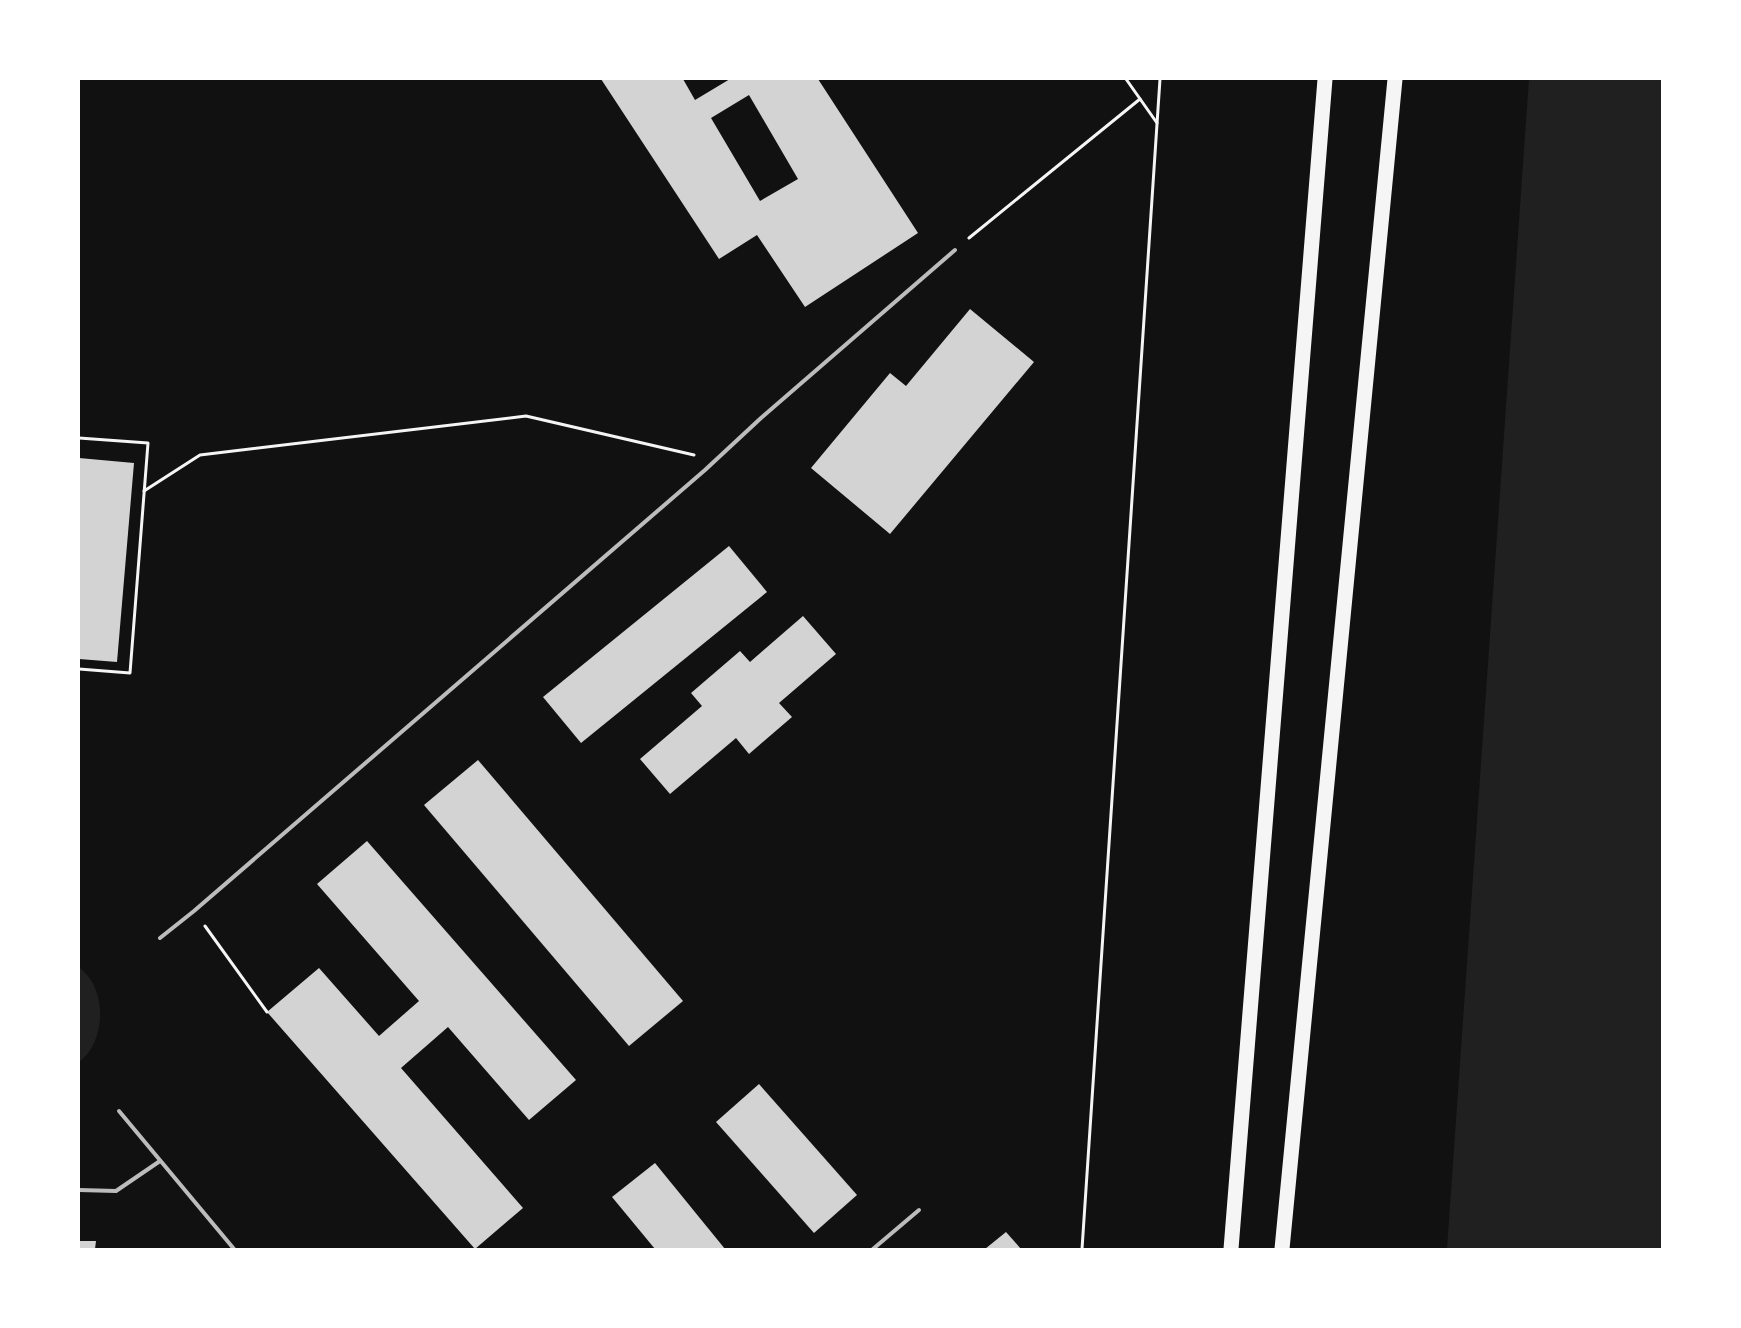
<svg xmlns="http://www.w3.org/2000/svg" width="1741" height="1328" viewBox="0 0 1741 1328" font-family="Inter,sans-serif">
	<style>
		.green { fill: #202020 }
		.building { fill: #d3d3d3; fill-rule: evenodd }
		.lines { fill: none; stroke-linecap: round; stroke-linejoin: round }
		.path { stroke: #f5f5f5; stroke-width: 3 }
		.service { stroke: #bcbcbc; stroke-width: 4 }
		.motorway { stroke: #f5f5f5; stroke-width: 15 }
	</style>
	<rect width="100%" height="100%" fill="#111"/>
	<g class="green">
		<path d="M1529 79H1662V1249H1447Z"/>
		<path d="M79 967C83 971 89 976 92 982 106 1006 102 1045 79 1062Z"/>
	</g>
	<g class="building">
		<path d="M601 79H683L695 100 730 79H818L918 233 805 307 757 235 719 259ZM749 95 798 179 760 201 711 118Z"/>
		<path d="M970 309 1034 362 890 534 811 468 890 373 906 386Z"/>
		<path d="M79 458 134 463 117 662 79 659Z"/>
		<path d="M729 546 767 592 581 743 543 697Z"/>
		<path d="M803 616 836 654 779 703 792 717 749 754 736 738 670 794 640 759 702 706 691 693 740 651 750 662Z"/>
		<path d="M478 760 683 1001 629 1046 424 805Z"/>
		<path d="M367 841 576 1080 529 1120 448 1027 401 1068 523 1208 475 1249 267 1012 319 968 379 1036 419 1001 317 884Z"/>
		<path d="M759 1084 857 1195 814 1233 716 1122Z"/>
		<path d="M655 1163 725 1249H655L612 1197Z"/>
		<path d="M1006 1232 1021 1249H985Z"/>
		<path d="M79 1241H96L95 1249H79Z"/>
	</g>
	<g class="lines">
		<g class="path">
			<path d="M1126 79 1157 123"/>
			<path d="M969 238 1140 99"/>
			<path d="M79 438 148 443 130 673 79 669"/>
			<path d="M144 491 200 455 526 416 694 455"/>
			<path d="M205 926 267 1012"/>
			<path d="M1082 1249 1160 79"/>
		</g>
		<g class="service">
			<path d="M160 938 194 911 705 470 761 418 955 250"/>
			<path d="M119 1111 234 1249"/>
			<path d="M79 1190 116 1191 160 1161"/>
			<path d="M873 1249 919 1210"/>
		</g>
		<g class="motorway">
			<path d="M1231 1249 1325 79"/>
			<path d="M1282 1249 1395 79"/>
		</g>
	</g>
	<rect width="1741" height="1328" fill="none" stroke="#ffffff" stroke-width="160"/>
</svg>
